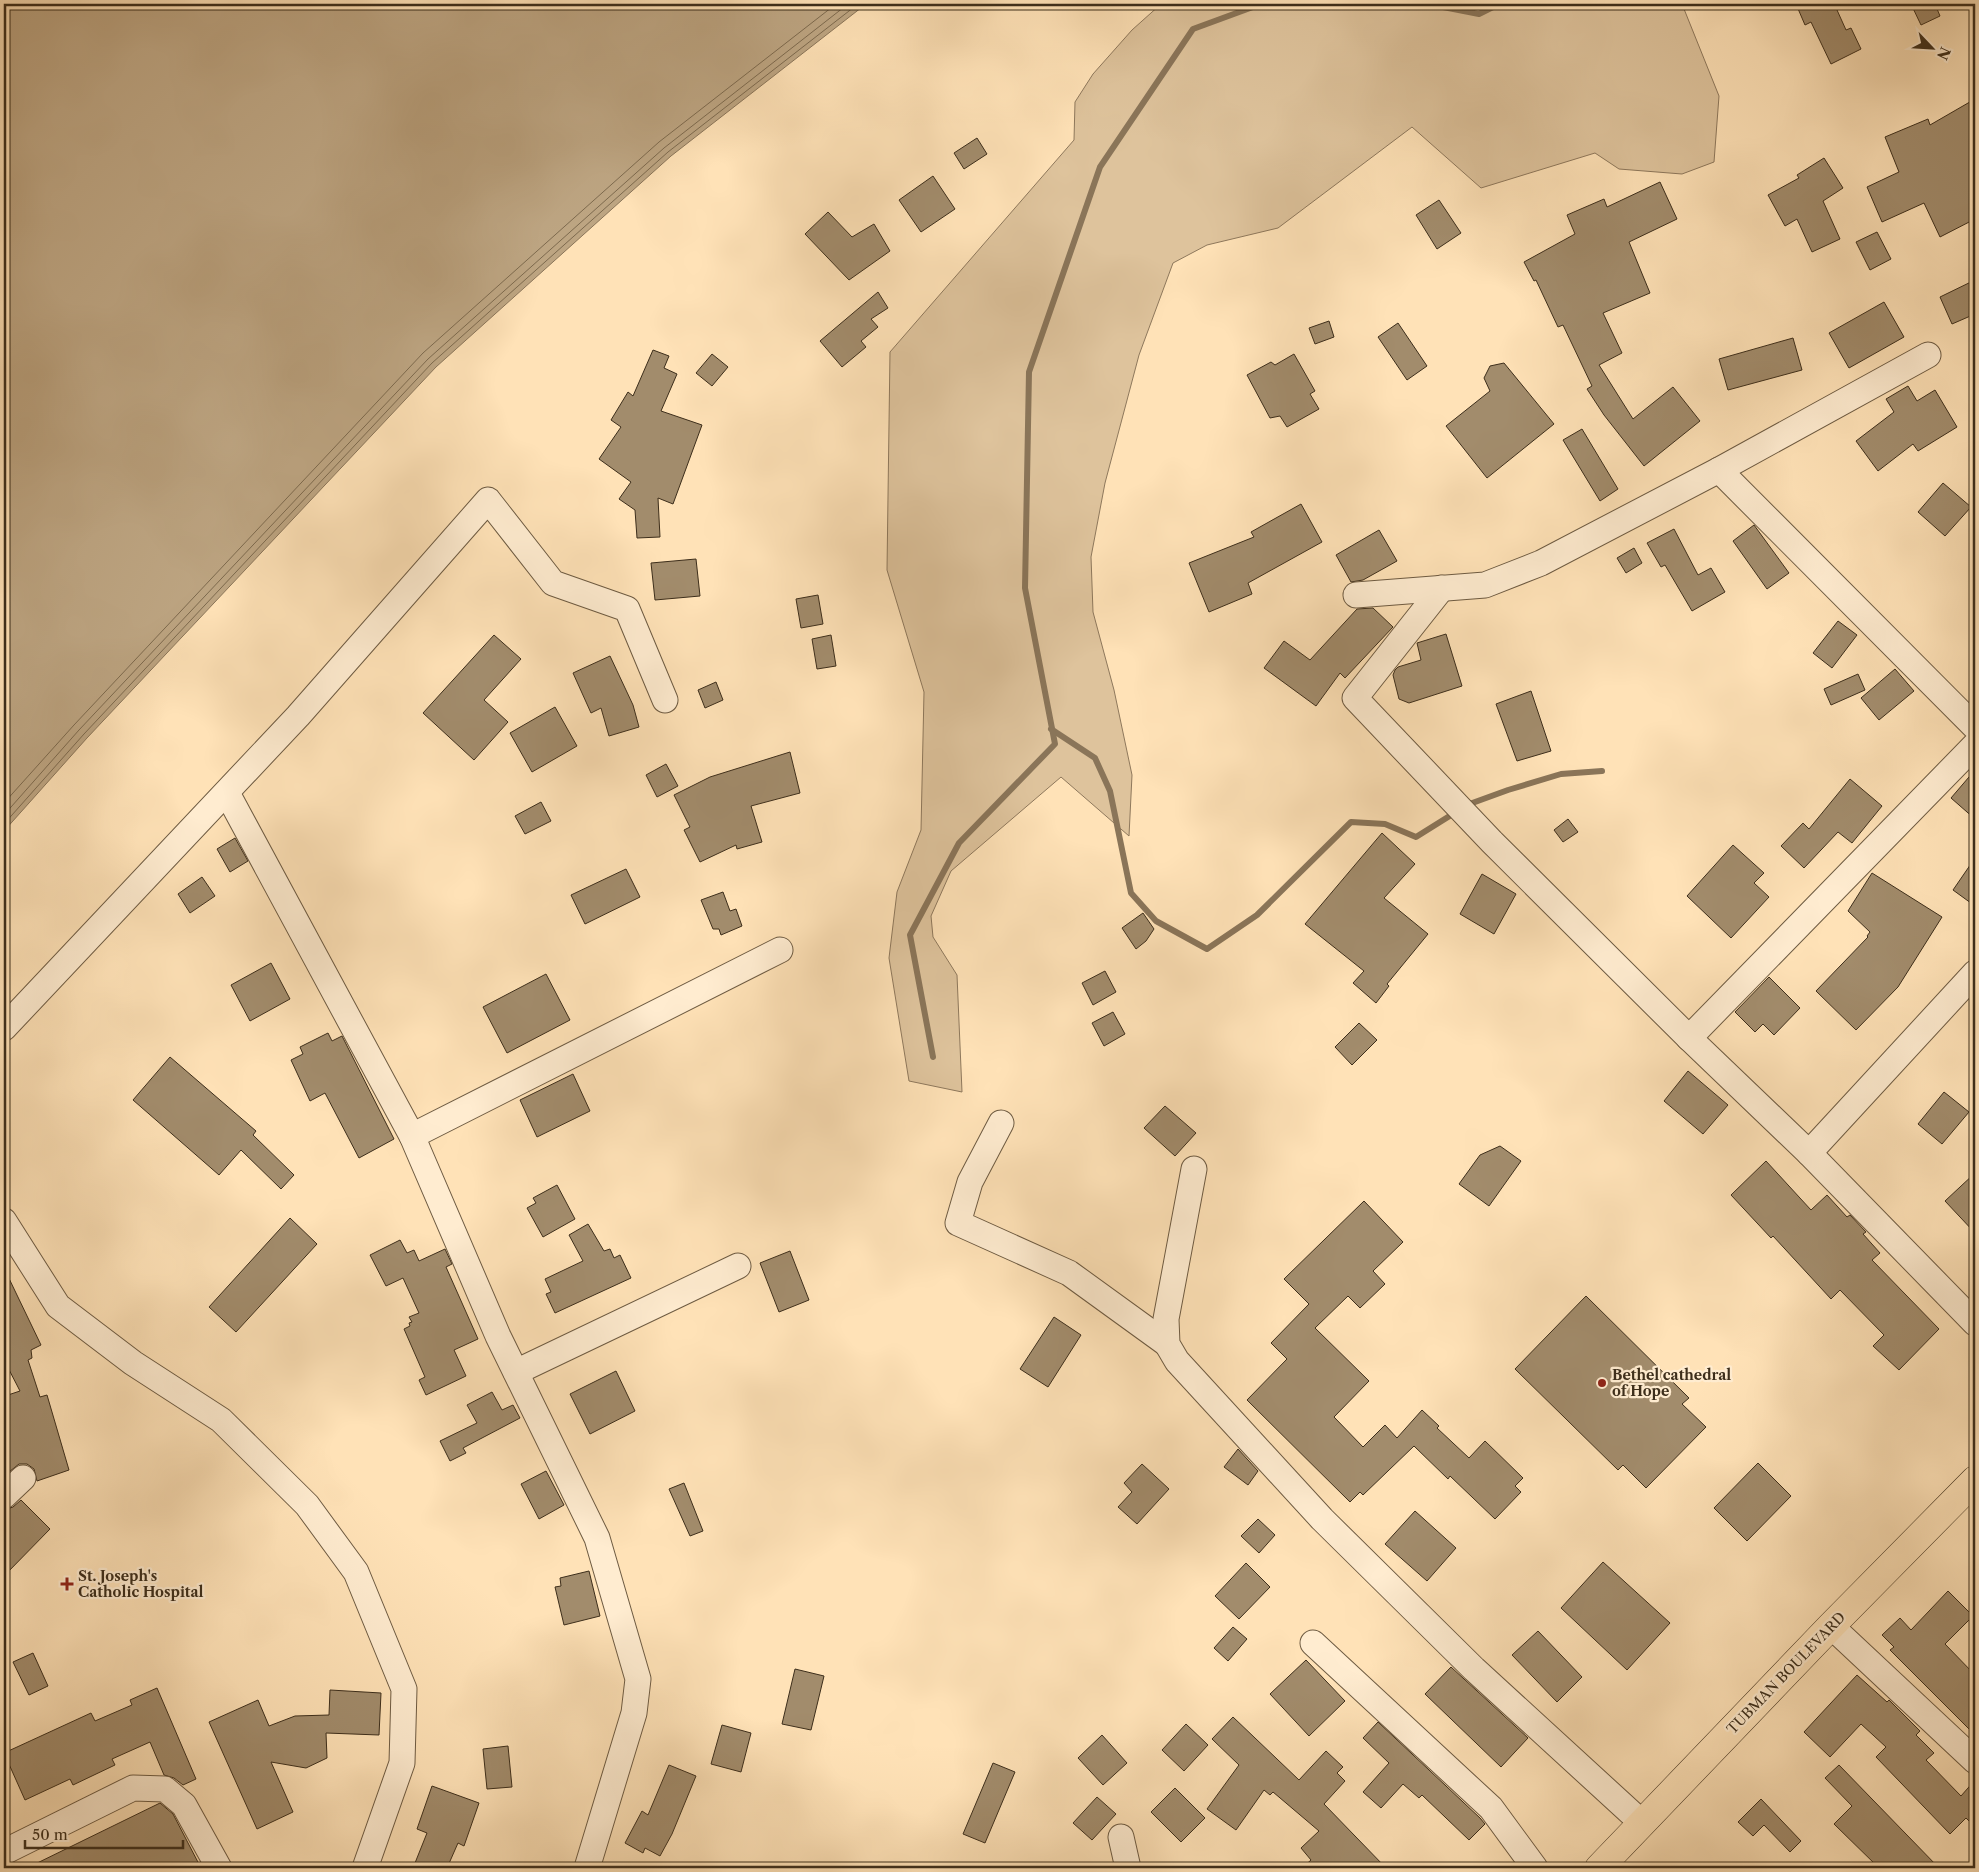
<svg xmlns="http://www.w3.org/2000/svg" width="1979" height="1872" viewBox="0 0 1979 1872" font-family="'Libre Caslon Text',serif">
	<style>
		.green { fill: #dec39c; stroke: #8e785c }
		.water { fill: #bda582; stroke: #8a7559 }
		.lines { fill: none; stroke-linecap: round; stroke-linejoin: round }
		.shore { stroke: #7d6a4e; stroke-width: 1 }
		.stream { stroke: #8a7559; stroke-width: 6 }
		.building { fill: #a28c6c; stroke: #3d2e1b }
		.minor-casing { stroke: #6e5b42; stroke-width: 27 }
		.highway-casing { stroke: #3d2e1b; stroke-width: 29 }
		.minor { stroke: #ffecd0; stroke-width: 25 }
		.highway { stroke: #ffe2b7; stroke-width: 28 }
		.poi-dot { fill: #8f2418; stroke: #ffecd0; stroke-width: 2 }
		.labels { text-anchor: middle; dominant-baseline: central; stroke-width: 4.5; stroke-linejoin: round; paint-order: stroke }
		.poi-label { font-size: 14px; font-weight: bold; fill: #3d2e1b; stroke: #ffecd0; text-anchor: start }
		.street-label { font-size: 14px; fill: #3d2e1b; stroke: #ffecd0 }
	</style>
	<rect width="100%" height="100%" fill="#ffe2b7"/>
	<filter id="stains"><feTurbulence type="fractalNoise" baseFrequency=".004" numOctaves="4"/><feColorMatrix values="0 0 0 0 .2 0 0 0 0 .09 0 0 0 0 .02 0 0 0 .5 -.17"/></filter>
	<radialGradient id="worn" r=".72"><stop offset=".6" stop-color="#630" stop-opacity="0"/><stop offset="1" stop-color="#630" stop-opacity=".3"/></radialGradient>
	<path class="green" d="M1161 4H1682L1719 96 1714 162 1682 174 1619 169 1595 153 1481 188 1412 127 1278 228 1207 245 1173 263 1139 355 1105 483 1091 557 1093 612 1114 690 1132 775 1129 836 1061 777 951 871 931 916 933 937 957 975 962 1092 909 1081 889 958 897 892 921 830 924 692 887 570 890 352 1074 140 1075 102 1093 74 1132 30Z"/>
	<path class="water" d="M4 4H866L671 156 436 367 87 738 4 831Z"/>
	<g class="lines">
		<g class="shore">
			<path d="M4 803 74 725 423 353 659 142 836 4"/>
			<path d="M4 815 79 730 428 359 664 148 848 4"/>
			<path d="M4 824 84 734 432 363 668 152 858 4"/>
		</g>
		<g class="stream">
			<path d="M1428 4 1479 14 1499 4"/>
			<path d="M1051 729 1095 758 1110 791 1131 893 1156 921 1207 949 1257 915 1351 822 1385 824 1416 837 1456 812"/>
			<path d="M1464 806 1508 790 1561 774 1602 771"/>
			<path d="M933 1057 910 935 959 843 1055 744 1025 588 1029 372 1100 167 1193 29 1261 4"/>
		</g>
	</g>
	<g class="building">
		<path d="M1796 4H1851L1837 10 1846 30 1851 28 1861 49 1831 64 1811 22 1805 25Z"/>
		<path d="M1911 4H1935L1940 16 1921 25Z"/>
		<path d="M1975 99V219L1940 237 1924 203 1882 222 1867 187 1899 172 1885 137 1928 119 1930 125Z"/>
		<path d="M977 138 987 154 964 169 954 153Z"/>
		<path d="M1824 158 1843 188 1823 201 1840 239 1812 252 1797 219 1785 226 1768 195 1799 178 1797 175Z"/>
		<path d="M933 176 955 209 921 232 899 200Z"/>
		<path d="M1660 182 1677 219 1629 242 1650 293 1603 313 1622 353 1599 365 1633 419 1673 387 1700 421 1644 466 1604 415 1587 389 1592 386 1563 325 1558 327 1536 280 1534 281 1524 262 1575 234 1567 215 1604 199 1607 207Z"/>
		<path d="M1439 200 1461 233 1437 249 1416 215Z"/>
		<path d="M828 212 852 237 874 224 890 251 849 280 805 234Z"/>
		<path d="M1877 232 1891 259 1870 270 1856 242Z"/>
		<path d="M1975 280V314L1952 324 1940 297Z"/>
		<path d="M878 292 888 308 871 319 878 327 861 341 866 347 842 367 820 341Z"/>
		<path d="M1884 302 1904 337 1849 368 1829 333Z"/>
		<path d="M1329 321 1334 337 1315 344 1309 328Z"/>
		<path d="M1398 323 1427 366 1407 380 1378 337Z"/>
		<path d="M1793 338 1802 370 1728 390 1719 359Z"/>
		<path d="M653 350 669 356 664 368 677 374 661 411 702 425 673 504 658 498 660 537 637 538 635 510 619 499 631 482 599 459 621 427 611 420 628 392 633 396Z"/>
		<path d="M712 354 728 367 712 386 696 373Z"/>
		<path d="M1294 354 1315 391 1310 394 1319 409 1287 427 1280 416 1270 418 1247 375 1271 362 1275 365Z"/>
		<path d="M1504 363 1554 424 1487 478 1446 426 1490 391 1484 378 1490 366Z"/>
		<path d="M1908 386 1917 401 1935 390 1957 427 1918 451 1913 444 1878 471 1856 441 1894 412 1886 399Z"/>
		<path d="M1582 429 1618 489 1600 501 1563 440Z"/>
		<path d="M1943 483 1971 507 1945 536 1918 512Z"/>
		<path d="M1301 504 1322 542 1248 583 1252 594 1209 612 1189 563 1254 537 1251 532Z"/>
		<path d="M1754 525 1789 573 1767 589 1733 541Z"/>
		<path d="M1674 529 1698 575 1711 568 1725 592 1692 611 1665 565 1661 567 1647 543Z"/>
		<path d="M1379 530 1397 561 1363 580 1351 582 1336 555Z"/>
		<path d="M1634 548 1642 563 1626 573 1617 558Z"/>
		<path d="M696 559 700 596 655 600 651 563Z"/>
		<path d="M818 595 823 624 801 628 796 599Z"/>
		<path d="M1373 608 1393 627 1345 678 1340 673 1316 706 1264 668 1284 641 1310 660 1357 609Z"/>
		<path d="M1838 621 1857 635 1832 668 1813 653Z"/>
		<path d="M1446 634 1462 686 1409 703 1399 699 1393 675 1395 670 1398 667 1421 660 1417 643Z"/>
		<path d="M494 635 521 659 484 700 508 722 474 760 423 713Z"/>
		<path d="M831 635 836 666 817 669 812 639Z"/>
		<path d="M610 656 633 705 639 727 609 736 601 708 591 713 573 673Z"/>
		<path d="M1895 669 1914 691 1879 720 1861 698Z"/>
		<path d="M1858 674 1865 690 1831 705 1824 689Z"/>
		<path d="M716 682 723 700 705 708 698 690Z"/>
		<path d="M1531 691 1551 751 1517 761 1496 704Z"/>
		<path d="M555 707 577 746 532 772 510 733Z"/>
		<path d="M790 752 800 793 751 806 762 842 737 849 736 845 700 862 684 830 690 827 674 795 710 777Z"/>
		<path d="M666 764 678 786 657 797 646 775Z"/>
		<path d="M1975 770V819L1951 798Z"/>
		<path d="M1850 779 1882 806 1852 843 1838 832 1804 868 1781 846 1803 823 1809 829Z"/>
		<path d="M541 802 551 821 525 834 515 816Z"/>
		<path d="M1568 819 1578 832 1563 842 1554 830Z"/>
		<path d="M1382 833 1415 864 1384 898 1428 934 1387 984 1389 986 1376 1003 1353 983 1364 971 1305 924Z"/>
		<path d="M235 838 248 861 230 872 217 849Z"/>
		<path d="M1733 845 1764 873 1754 883 1769 897 1731 938 1687 896Z"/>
		<path d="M1975 858V906L1953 890Z"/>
		<path d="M626 869 640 897 585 924 571 895Z"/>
		<path d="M1872 873 1942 917 1898 987 1856 1030 1816 991 1868 937 1867 936 1870 932 1848 911Z"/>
		<path d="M1482 874 1516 894 1494 934 1460 914Z"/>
		<path d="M202 877 215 896 190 913 178 894Z"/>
		<path d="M723 892 730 911 736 909 742 926 721 935 719 929H713L701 900Z"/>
		<path d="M1143 913 1154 929 1146 941 1136 949 1122 928Z"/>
		<path d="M271 963 290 999 250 1021 231 985Z"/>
		<path d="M1105 971 1116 992 1093 1005 1082 983Z"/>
		<path d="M546 974 570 1020 507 1053 483 1007Z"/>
		<path d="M1769 977 1800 1008 1774 1035 1763 1024 1755 1032 1735 1012Z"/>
		<path d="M1113 1012 1125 1034 1104 1046 1092 1023Z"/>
		<path d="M1359 1023 1377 1040 1352 1065 1335 1047Z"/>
		<path d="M328 1033 332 1041 342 1036 394 1139 359 1158 325 1093 310 1101 291 1060 303 1054 300 1047Z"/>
		<path d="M170 1057 256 1131 253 1135 294 1175 281 1189 241 1150 219 1175 133 1100Z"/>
		<path d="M1688 1071 1728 1105 1703 1134 1664 1101Z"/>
		<path d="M573 1074 590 1111 537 1137 520 1100Z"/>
		<path d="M1944 1092 1969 1112 1942 1144 1918 1124Z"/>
		<path d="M1165 1106 1196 1133 1175 1156 1144 1128Z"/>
		<path d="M1500 1146 1521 1161 1489 1206 1459 1184 1480 1155Z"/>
		<path d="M1766 1161 1811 1210 1827 1195 1847 1217 1850 1215 1866 1232 1863 1234 1880 1253 1872 1260 1939 1329 1899 1370 1873 1346 1884 1335 1840 1290 1831 1299 1773 1236 1771 1238 1731 1195Z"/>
		<path d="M1975 1173V1233L1945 1201Z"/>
		<path d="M557 1185 575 1219 543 1237 527 1208 536 1203 533 1198Z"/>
		<path d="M1364 1201 1403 1242 1373 1271 1385 1284 1360 1308 1348 1296 1315 1328 1369 1381 1334 1417 1363 1447 1385 1425 1397 1438 1422 1410 1439 1426 1437 1428 1469 1458 1485 1441 1523 1478 1515 1486 1521 1492 1495 1519 1450 1476 1448 1479 1414 1446 1363 1495 1360 1492 1350 1502 1247 1400 1287 1359 1271 1343 1309 1304 1284 1279Z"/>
		<path d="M290 1218 317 1244 236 1332 209 1307Z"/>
		<path d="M588 1224 604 1251 610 1249 614 1258 620 1255 631 1278 555 1313 546 1294 551 1292 545 1279 583 1261 569 1235Z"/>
		<path d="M400 1240 407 1253 414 1250 419 1261 445 1249 452 1264 446 1267 478 1339 454 1350 466 1376 426 1395 419 1380 425 1377 404 1329 410 1326 409 1323 412 1322 409 1317 419 1313 403 1278 386 1286 370 1255Z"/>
		<path d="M790 1251 809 1300 779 1312 760 1263Z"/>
		<path d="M4 1268 41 1345 31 1350 32 1358 28 1360 40 1397 47 1395 69 1470 37 1481 34 1469 27 1464H19L4 1476V1407L9 1406 5 1396 20 1391 4 1360Z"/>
		<path d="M1586 1296 1689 1398 1682 1404 1706 1427 1646 1488 1623 1465 1618 1470 1515 1369Z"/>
		<path d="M1054 1317 1081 1335 1048 1387 1020 1369Z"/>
		<path d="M616 1371 635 1411 590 1434 570 1394Z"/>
		<path d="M492 1392 502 1410 513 1405 520 1418 463 1448 466 1453 450 1461 440 1441 477 1423 467 1405Z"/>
		<path d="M1238 1449 1258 1471 1248 1485 1224 1467Z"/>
		<path d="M1758 1463 1791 1496 1747 1541 1714 1508Z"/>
		<path d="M1142 1464 1169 1489 1137 1524 1118 1507 1132 1492 1124 1483Z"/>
		<path d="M546 1471 564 1505 539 1519 521 1484Z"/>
		<path d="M684 1483 703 1531 690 1536 669 1489Z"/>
		<path d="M21 1500 50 1529 4 1576V1510L13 1507Z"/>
		<path d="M1415 1511 1456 1548 1427 1581 1385 1544Z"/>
		<path d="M1258 1519 1275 1535 1259 1553 1241 1536Z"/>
		<path d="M1603 1562 1670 1623 1627 1670 1561 1608Z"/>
		<path d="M1246 1563 1270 1587 1239 1619 1215 1596Z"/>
		<path d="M589 1571 600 1616 564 1625 555 1587 561 1586 560 1578Z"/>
		<path d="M1948 1591 1973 1616 1945 1644 1975 1675V1735L1890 1650 1894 1647 1882 1635 1900 1618 1911 1630Z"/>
		<path d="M1233 1627 1247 1639 1228 1661 1214 1648Z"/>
		<path d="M1538 1631 1582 1677 1557 1702 1512 1655Z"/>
		<path d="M33 1653 48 1686 29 1695 13 1662Z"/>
		<path d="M1306 1660 1345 1701 1309 1736 1270 1694Z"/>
		<path d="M1451 1667 1528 1738 1501 1767 1425 1694Z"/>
		<path d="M795 1669 824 1676 811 1730 782 1724Z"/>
		<path d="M1857 1675 1887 1702 1889 1700 1920 1731 1916 1735 1934 1753 1926 1760 1961 1796 1975 1780V1827L1966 1818 1950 1834 1876 1757 1886 1747 1861 1724 1830 1757 1804 1732Z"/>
		<path d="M157 1688 196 1779 183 1785 174 1778 164 1775 150 1742 112 1759 115 1765 73 1785 70 1779 25 1800 4 1753 91 1713 95 1721 132 1705 130 1700Z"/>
		<path d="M330 1690 381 1693 379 1735 326 1733 327 1758 306 1768 271 1762 293 1812 257 1829 209 1722 258 1700 269 1726 295 1716 329 1715Z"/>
		<path d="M1233 1717 1299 1780 1326 1751 1343 1767 1337 1773 1345 1781 1324 1804 1386 1868H1302L1311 1860 1301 1848 1319 1831 1273 1792 1270 1795 1264 1790 1236 1830 1207 1809 1239 1765 1212 1739Z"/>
		<path d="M1378 1722 1480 1818 1485 1824 1469 1840 1422 1795 1419 1798 1403 1784 1381 1808 1363 1792 1389 1763 1363 1738Z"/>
		<path d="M1186 1724 1208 1745 1184 1771 1162 1750Z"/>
		<path d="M722 1725 751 1733 741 1772 711 1764Z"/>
		<path d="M1102 1735 1127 1763 1103 1785 1078 1758Z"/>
		<path d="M508 1746 512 1787 487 1789 483 1749Z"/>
		<path d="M993 1763 1015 1772 985 1843 963 1834Z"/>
		<path d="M669 1765 696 1776 672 1834 660 1856 645 1848 643 1853 625 1843 642 1811 648 1815Z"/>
		<path d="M1839 1765 1939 1868H1879L1834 1824 1852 1806 1825 1778Z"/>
		<path d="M432 1786 479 1803 464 1846 458 1843 447 1868H413L427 1833 417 1829Z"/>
		<path d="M1175 1788 1205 1818 1181 1842 1151 1812Z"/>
		<path d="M1097 1797 1116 1814 1092 1840 1073 1823Z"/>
		<path d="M1761 1799 1801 1841 1790 1852 1764 1825 1753 1836 1738 1822Z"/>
		<path d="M160 1803 173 1814 201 1868H27Z"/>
	</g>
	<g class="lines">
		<defs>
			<g id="minor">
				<path d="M1719 470 1975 727"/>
				<path d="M1442 588 1355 698 1492 842 1689 1038 1809 1153 1975 1323"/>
				<path d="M1356 595 1485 585 1541 563 1719 470 1928 355"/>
				<path d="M227 793 412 1136 498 1336 597 1538 638 1679 634 1713 587 1868"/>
				<path d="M4 1028 298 716 488 500 553 583 627 609 665 700"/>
				<path d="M1689 1038 1975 745"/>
				<path d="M1001 1123 970 1182 958 1223 1069 1273 1167 1344"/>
				<path d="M412 1136 780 950"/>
				<path d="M1809 1153 1975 973"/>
				<path d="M1194 1169 1166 1319 1167 1344 1177 1361 1322 1519 1474 1669 1641 1822"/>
				<path d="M4 1221 58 1306 133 1363 221 1420 307 1505 356 1572 404 1689 402 1763 365 1868"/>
				<path d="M516 1372 738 1266"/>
				<path d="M4 1496 23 1478"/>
				<path d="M1831 1626 1975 1761"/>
				<path d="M1313 1643 1491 1808 1535 1868"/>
				<path d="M1121 1837 1128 1868"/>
				<path d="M4 1852 133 1788 165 1789 184 1805 219 1868"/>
			</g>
			<path id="highway" d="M1599 1868 1831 1626 1975 1480"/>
		</defs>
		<use href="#minor" class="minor-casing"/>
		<use href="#highway" class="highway-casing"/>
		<use href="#minor" class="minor"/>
		<use href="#highway" class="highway"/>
	</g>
	<g class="poi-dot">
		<circle cx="1602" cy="1383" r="5"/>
		<path d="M64.5 1576.5h5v5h5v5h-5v5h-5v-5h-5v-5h5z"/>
	</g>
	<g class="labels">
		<g class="poi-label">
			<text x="1612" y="1375">Bethel cathedral<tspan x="1612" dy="16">of Hope</tspan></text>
			<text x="78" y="1576">St. Joseph's<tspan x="78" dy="16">Catholic Hospital</tspan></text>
		</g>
		<g class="street-label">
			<text transform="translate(1786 1673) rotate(-46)">TUBMAN BOULEVARD</text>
		</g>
	</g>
	<rect width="1979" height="1872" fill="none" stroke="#ffe2b7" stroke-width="20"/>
	<rect x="5" y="5" width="1969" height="1862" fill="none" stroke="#3d2e1b" stroke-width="2.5"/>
	<rect x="10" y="10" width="1959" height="1852" fill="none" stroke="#3d2e1b"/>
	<g transform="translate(1932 48) rotate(115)" stroke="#ffecd0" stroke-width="4" paint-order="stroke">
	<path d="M0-4L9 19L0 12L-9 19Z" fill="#3d2e1b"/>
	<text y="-8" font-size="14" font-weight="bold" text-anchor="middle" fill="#3d2e1b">N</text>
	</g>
	<path d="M25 1840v8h158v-8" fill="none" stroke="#3d2e1b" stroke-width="2.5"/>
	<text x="32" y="1840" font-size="15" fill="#3d2e1b" stroke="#ffecd0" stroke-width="4" paint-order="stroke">50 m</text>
	<rect width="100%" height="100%" filter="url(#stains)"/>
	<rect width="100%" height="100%" fill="url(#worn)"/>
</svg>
